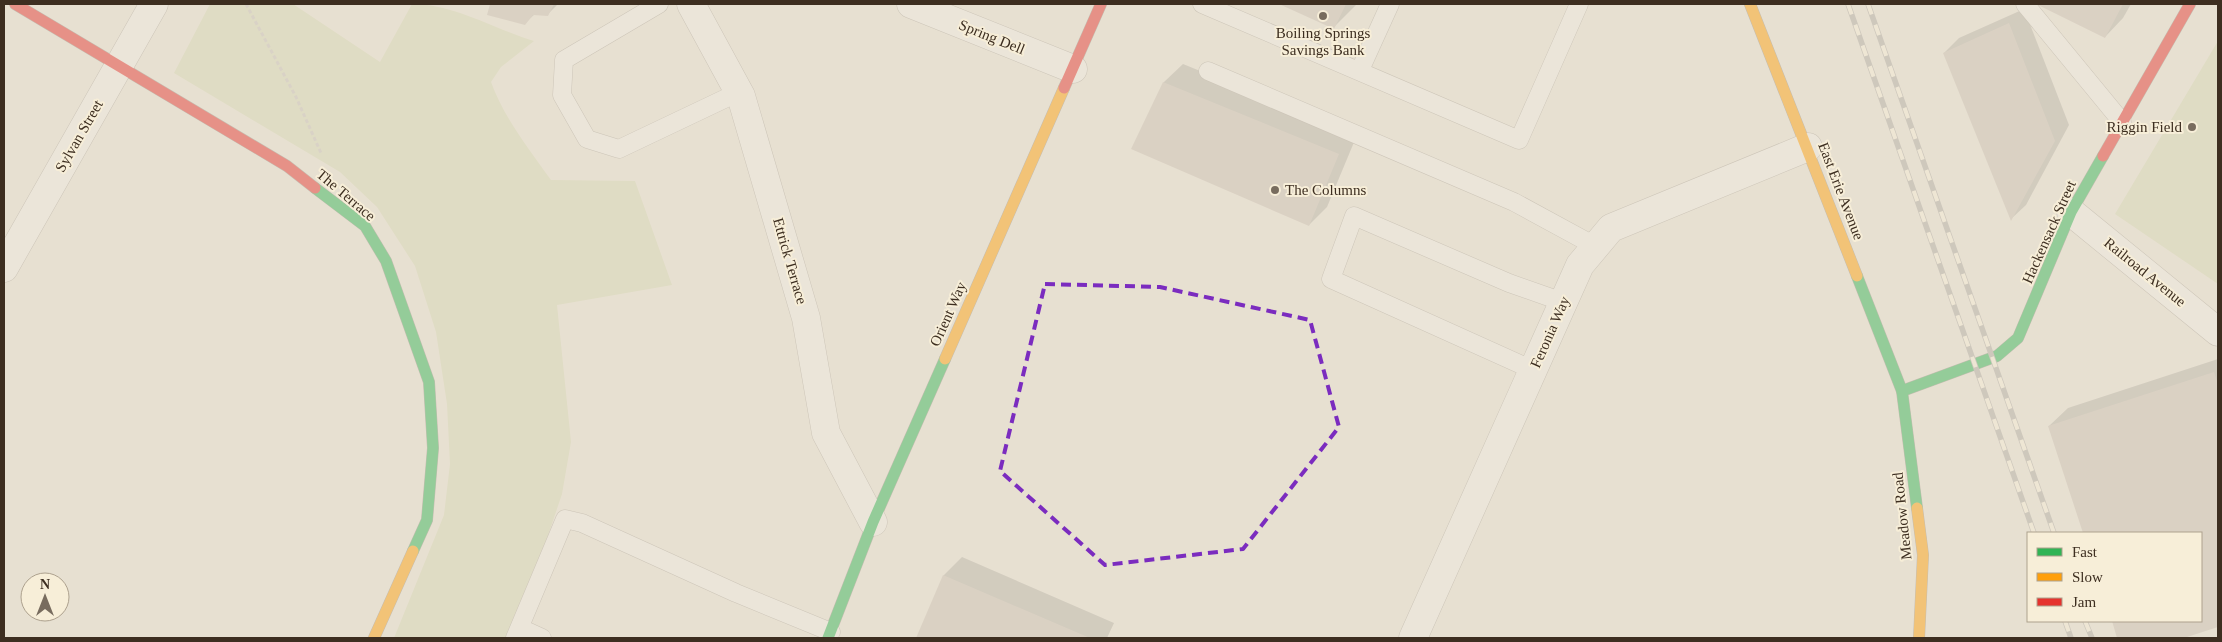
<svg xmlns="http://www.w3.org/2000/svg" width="2222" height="642" viewBox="0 0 2222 642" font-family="Georgia,serif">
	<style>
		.green { fill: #d6d7b3 }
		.shadow { fill: #0003 }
		.building { fill: #cbbfb2 }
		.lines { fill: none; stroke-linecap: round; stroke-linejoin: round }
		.lane-casing { stroke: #ada599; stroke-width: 19 }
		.street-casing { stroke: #ada599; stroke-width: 29 }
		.fast-casing { stroke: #9c958a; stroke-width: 12 }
		.slow-casing { stroke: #9c958a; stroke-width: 12 }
		.jam-casing { stroke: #9c958a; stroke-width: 12 }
		.path { stroke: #c8c2b9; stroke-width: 3; stroke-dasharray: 4 2.5; stroke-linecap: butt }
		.lane { stroke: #efebe3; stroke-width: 18 }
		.street { stroke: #efebe3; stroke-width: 28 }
		.fast { stroke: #30b455; stroke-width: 11 }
		.slow { stroke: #ff9f0a; stroke-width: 11 }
		.jam { stroke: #e5322d; stroke-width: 11 }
		.rail-casing { stroke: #afaaa2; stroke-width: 5.5 }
		.rail { stroke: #f7eed8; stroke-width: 4; stroke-dasharray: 11; stroke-linecap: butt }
		.marked { fill: none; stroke: #7b2cbf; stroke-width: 4; stroke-dasharray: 10 6; stroke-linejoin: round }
		.poi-dot { fill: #786c5e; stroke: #f7eed8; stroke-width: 2 }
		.labels { text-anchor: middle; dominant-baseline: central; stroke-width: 4; stroke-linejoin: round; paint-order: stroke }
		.poi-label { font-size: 15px; fill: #3d2e20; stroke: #f7eed8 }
		.street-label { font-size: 15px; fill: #3d2e20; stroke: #f7eed8 }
	</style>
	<rect width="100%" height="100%" fill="#e7e0d1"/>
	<g class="green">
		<path d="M210 4H293L380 62 412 4C454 4 494 29 534 41L501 67 491 82C504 118 529 149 551 180L635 181 672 285 557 305 571 442 562 494 532 583 509 638H394L444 515 450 464 447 404 436 332 415 266 377 207 340 172 174 73Z"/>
		<path d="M2218 41V284L2115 214Z"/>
	</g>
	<g class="shadow">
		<path d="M491 4H558L547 15 535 14 525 23 488 14Z"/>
		<path d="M1282 4H1357L1334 27Z"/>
		<path d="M2039 4H2131L2123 18 2105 37Z"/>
		<path d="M2024 9 2069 125 2026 205 2011 219 1944 53 1959 38Z"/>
		<path d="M1183 64 1357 135 1327 207 1309 225 1133 149 1164 82Z"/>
		<path d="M2218 359V626L2180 638H2119L2113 621H2201V533H2084L2049 426 2068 408Z"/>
		<path d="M962 557 1114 623 1107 638H917L944 575Z"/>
	</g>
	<g class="building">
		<path d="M490 4H554L548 16 533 15 525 25 487 15Z"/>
		<path d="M1279 4H1346L1334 29Z"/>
		<path d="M2036 4H2123L2105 38Z"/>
		<path d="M2009 23 2055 141 2011 221 1943 53Z"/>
		<path d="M1163 82 1339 154 1309 226 1131 149Z"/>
		<path d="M2214 372 2218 384V627L2184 638H2117L2112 621H2201V533H2083L2048 426Z"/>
		<path d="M943 575 1090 638H916Z"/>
	</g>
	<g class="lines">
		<defs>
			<g id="lane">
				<path d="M659 4 564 60 562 95 587 139 619 149 739 92"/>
				<path d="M1202 4 1519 140 1579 4"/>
				<path d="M2025 4 2122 122"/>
				<path d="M1360 70 1390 4"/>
				<path d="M1208 71 1514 202 1595 246"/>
				<path d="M1533 370 1331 279 1354 216 1509 283 1563 302"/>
				<path d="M520 628 542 638"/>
				<path d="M515 638 565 519 582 523 736 593 831 632"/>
			</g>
			<g id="street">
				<path d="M691 4 741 96 806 318 826 433 873 522"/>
				<path d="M911 4 1073 69"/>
				<path d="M2071 212 2218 332"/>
				<path d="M4 268 154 4"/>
				<path d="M1413 638 1580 265 1611 228 1808 147"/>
			</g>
			<g id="fast">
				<path d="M315 188 365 226 386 261 429 382 433 448 427 520 413 551"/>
				<path d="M1857 276 1902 391 1917 508"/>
				<path d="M1902 391 1997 356 2018 338 2071 212 2103 156"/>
				<path d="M828 638 873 522 945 359"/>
			</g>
			<g id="slow">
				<path d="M1750 4 1857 276"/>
				<path d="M945 359 1064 88"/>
				<path d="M1917 508 1923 555 1919 638"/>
				<path d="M374 638 413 551"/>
			</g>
			<g id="jam">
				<path d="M15 4 287 166 315 188"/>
				<path d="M1064 88 1101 4"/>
				<path d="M2103 156 2190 4"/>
			</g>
		</defs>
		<use href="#lane" class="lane-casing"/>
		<use href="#street" class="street-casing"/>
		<use href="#fast" class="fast-casing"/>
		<use href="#slow" class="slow-casing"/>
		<use href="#jam" class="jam-casing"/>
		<path class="path" d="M246 4 296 97 321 153"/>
		<use href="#lane" class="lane"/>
		<use href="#street" class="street"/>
		<use href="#fast" class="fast"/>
		<use href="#slow" class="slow"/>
		<use href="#jam" class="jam"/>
		<defs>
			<g id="rail">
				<path d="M1848 4 2034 533"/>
				<path d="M1868 4 2054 533"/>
				<path d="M2065 621 2071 638"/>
				<path d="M2085 621 2092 638"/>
			</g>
		</defs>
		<use href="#rail" class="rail-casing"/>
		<use href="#rail" class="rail"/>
	</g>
	<path d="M0 0H2222V642H0ZM1045 284 1160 287 1310 320 1339 427 1243 549 1105 565 1000 471Z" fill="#e7e0d1" fill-opacity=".55" fill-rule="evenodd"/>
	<path class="marked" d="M1045 284 1160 287 1310 320 1339 427 1243 549 1105 565 1000 471Z"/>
	<g class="poi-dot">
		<circle cx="1323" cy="16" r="5"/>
		<circle cx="2192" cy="127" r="5"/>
		<circle cx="1275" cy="190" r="5"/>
	</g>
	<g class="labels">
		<g class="poi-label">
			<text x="1323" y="33">Boiling Springs<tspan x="1323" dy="17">Savings Bank</tspan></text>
			<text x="2182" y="127" text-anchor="end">Riggin Field</text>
			<text x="1285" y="190" text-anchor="start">The Columns</text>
		</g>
		<g class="street-label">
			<text transform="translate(992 37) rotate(22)">Spring Dell</text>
			<text transform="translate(79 136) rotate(-60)">Sylvan Street</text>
			<text transform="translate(1841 191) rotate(69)">East Erie Avenue</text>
			<text transform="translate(346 195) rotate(40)">The Terrace</text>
			<text transform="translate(2049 232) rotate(-66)">Hackensack Street</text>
			<text transform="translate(790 261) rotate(74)">Ettrick Terrace</text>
			<text transform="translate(2145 272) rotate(39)">Railroad Avenue</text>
			<text transform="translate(948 314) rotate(-66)">Orient Way</text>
			<text transform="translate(1550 332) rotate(-66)">Feronia Way</text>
			<text transform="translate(1902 516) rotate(-96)">Meadow Road</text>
		</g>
	</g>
	<rect width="2222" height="642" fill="none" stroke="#3d2e20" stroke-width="10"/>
	<rect x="2027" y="532" width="175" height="90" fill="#f7eed8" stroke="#ada18e"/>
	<rect x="2037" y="548" width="25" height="8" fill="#30b455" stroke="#ada18e"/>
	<text x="2072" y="557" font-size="15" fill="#3d2e20">Fast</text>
	<rect x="2037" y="573" width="25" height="8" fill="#ff9f0a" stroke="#ada18e"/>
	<text x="2072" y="582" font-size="15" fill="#3d2e20">Slow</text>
	<rect x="2037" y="598" width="25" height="8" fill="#e5322d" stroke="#ada18e"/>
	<text x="2072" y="607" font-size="15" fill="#3d2e20">Jam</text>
	<g transform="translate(45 597)"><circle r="24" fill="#f7eed8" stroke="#ada18e"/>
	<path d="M0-4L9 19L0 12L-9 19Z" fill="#786c5e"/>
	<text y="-8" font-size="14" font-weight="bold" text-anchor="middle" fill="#3d2e20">N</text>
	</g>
</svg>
